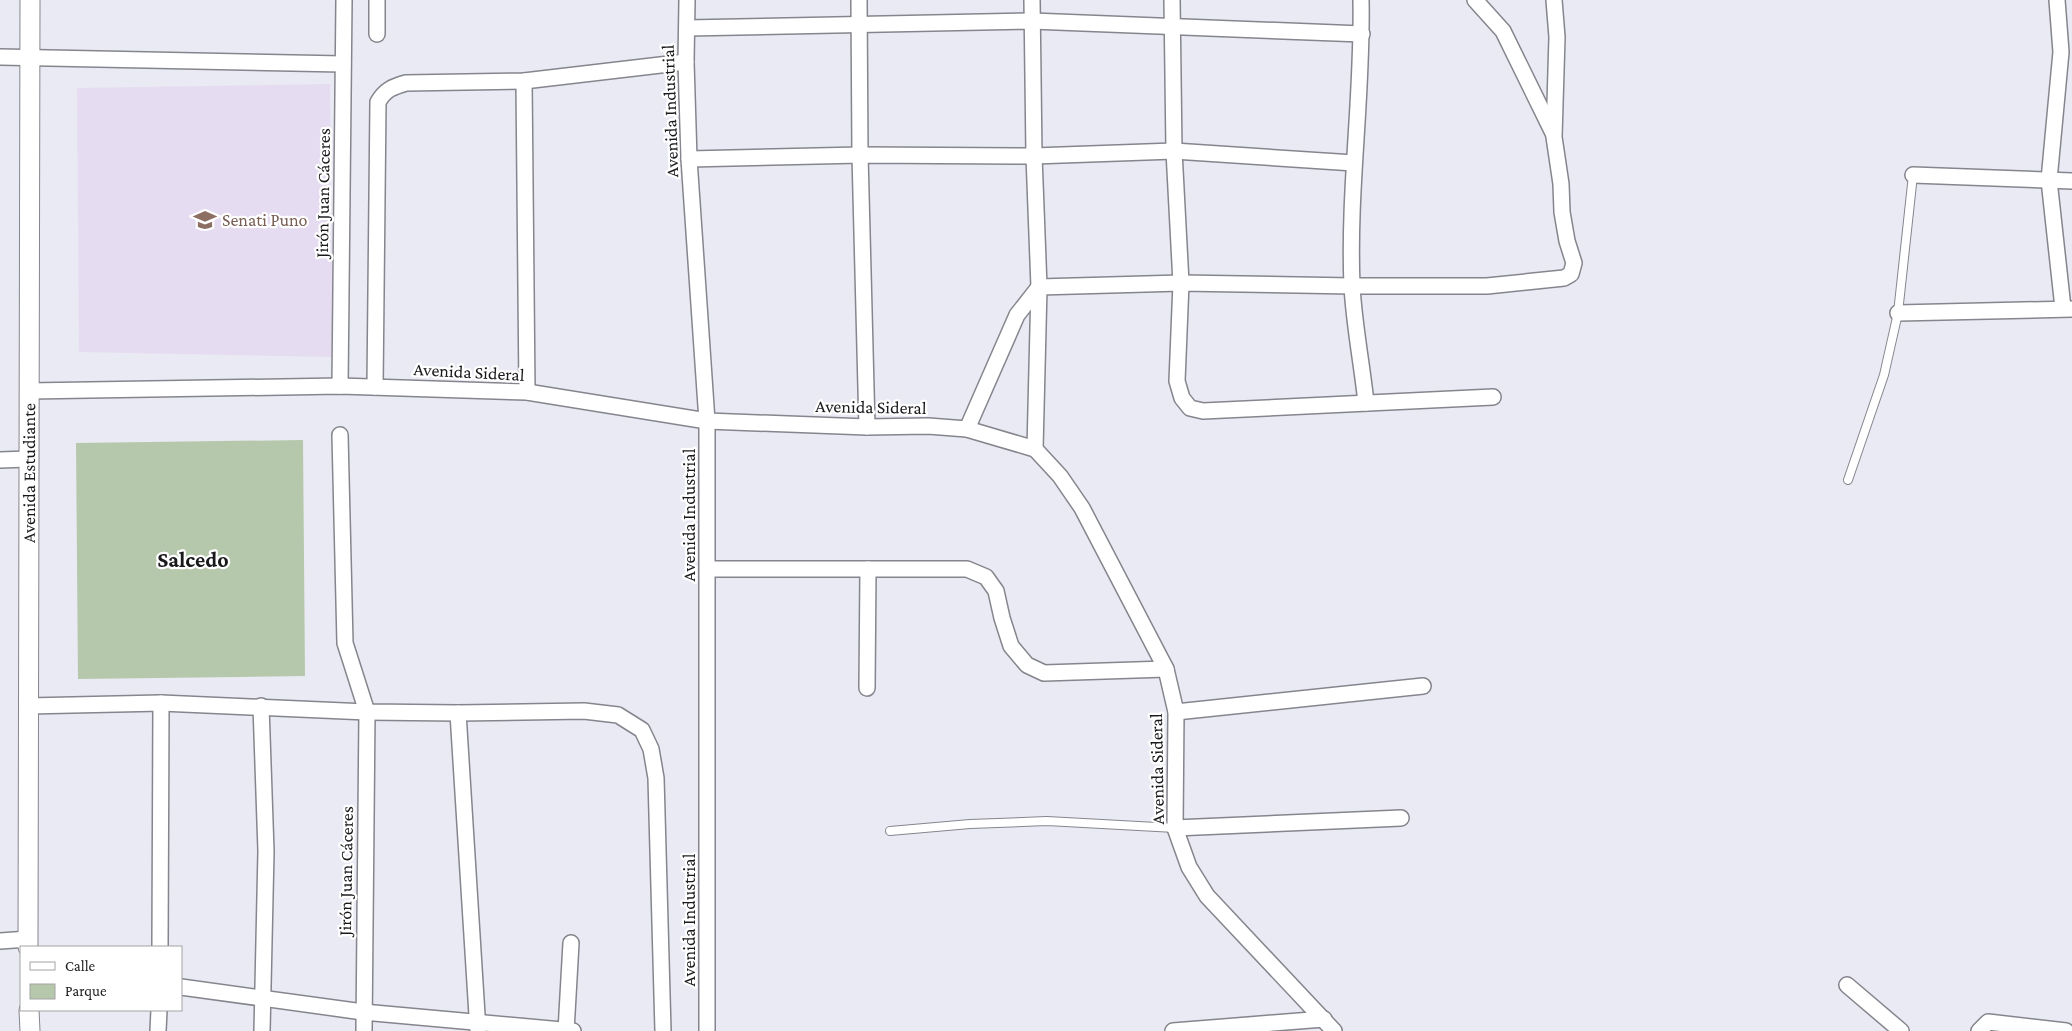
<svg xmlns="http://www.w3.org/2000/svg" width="2072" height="1031" viewBox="0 0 2072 1031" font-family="'Crimson Pro',serif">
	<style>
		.education { fill: #e6dcf1 }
		.green { fill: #b6c8ab }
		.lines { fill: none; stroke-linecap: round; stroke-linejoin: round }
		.service-casing { stroke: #85858d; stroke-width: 10 }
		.minor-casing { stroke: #85858d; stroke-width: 18 }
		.tertiary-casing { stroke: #85858d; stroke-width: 21 }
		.service { stroke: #fff; stroke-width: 8 }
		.minor { stroke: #fff; stroke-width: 15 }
		.tertiary { stroke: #fff; stroke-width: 19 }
		.labels { text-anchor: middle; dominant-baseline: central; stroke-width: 4.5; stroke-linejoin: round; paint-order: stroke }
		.street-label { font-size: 18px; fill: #19191c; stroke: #fff }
		.education-label { font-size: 18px; fill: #785e54; stroke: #fff; text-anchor: start }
		.district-label { font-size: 22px; font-weight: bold; fill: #19191c; stroke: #fff }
	</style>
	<rect width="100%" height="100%" fill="#e9eaf3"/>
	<path class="education" d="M330 84 333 357 79 352 77 88Z"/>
	<path class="green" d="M303 440 305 676 78 679 76 443Z"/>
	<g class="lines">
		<defs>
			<g id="service">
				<path d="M1848 480 1884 375 1898 313 1913 175"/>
				<path d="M890 831 970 824 1047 821 1175 828"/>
			</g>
			<g id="minor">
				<path d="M377 0V34"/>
				<path d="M687 0 686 62 689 159 707 421V1031"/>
				<path d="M859 0 860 155 867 427"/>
				<path d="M1032 0 1034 156 1039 287 1035 449"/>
				<path d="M1172 0 1174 151 1181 283 1177 381 1182 398 1190 408 1203 411 1493 397"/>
				<path d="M1361 0C1363 95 1348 190 1352 286 1354 325 1362 364 1366 403"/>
				<path d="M1475 0 1503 31 1553 133"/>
				<path d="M2057 0 2061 52 2049 180 2063 308"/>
				<path d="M687 28 1032 21 1362 34"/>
				<path d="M0 57 343 64"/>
				<path d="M524 81 527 392"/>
				<path d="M689 159 860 155 1034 156 1174 151 1354 163"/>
				<path d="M1913 175 2072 181"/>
				<path d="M1898 313 2072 309"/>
				<path d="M340 386 344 0"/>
				<path d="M375 387 378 102C385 90 392 87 406 83L524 81 686 62"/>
				<path d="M29 391 340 386 527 392 707 421 867 427 928 426 967 429 1035 449 1060 476 1082 508 1166 669 1176 712 1175 828 1189 867 1207 896 1334 1031"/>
				<path d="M967 429 1017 315 1039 287 1181 283 1352 286H1487L1564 278 1571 274 1574 263 1567 241 1562 212 1561 184 1554 137 1557 37 1554 0"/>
				<path d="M340 435 345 643 367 712 364 1031"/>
				<path d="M0 460 28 459"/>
				<path d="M709 569H967L986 577 996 591 1002 618 1011 646 1027 665 1044 673 1166 669"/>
				<path d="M867 688 868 569"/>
				<path d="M28 706 161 703 367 712 458 713 584 711 618 715 642 730 651 749 656 778 663 1031"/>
				<path d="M261 706 266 851 262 1031"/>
				<path d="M1176 712 1423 686"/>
				<path d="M458 713 478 1031"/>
				<path d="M1175 828 1401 818"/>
				<path d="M0 941 28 939"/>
				<path d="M160 947 161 703"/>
				<path d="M1847 985 1901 1031"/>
				<path d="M181 987 363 1012 573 1031"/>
				<path d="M158 1031 159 1010"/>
				<path d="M566 1031 571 943"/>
				<path d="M1173 1031 1324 1019"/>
				<path d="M1979 1031 1988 1022 2066 1031"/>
			</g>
			<g id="tertiary">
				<path id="s1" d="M28 947 30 0"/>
				<path d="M29 1010 30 1031"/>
			</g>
		</defs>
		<use href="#service" class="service-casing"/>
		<use href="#minor" class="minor-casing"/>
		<use href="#tertiary" class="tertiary-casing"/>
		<use href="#service" class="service"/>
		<use href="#minor" class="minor"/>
		<use href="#tertiary" class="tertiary"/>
	</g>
	<defs>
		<symbol id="university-bare" viewBox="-9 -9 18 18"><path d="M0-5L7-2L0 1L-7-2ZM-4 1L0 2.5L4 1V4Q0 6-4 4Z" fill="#8d6e63" stroke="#fff" stroke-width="2.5" paint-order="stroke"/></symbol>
	</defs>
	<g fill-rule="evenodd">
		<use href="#university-bare" x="189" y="204" width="32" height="32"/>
	</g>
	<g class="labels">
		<g class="street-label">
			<text transform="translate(670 111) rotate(-92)">Avenida Industrial</text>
			<text transform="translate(323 193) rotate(-89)">Jirón Juan Cáceres</text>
			<text transform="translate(469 372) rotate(3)">Avenida Sideral</text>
			<text transform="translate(871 407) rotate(1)">Avenida Sideral</text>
			<text stroke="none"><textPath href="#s1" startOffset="474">Avenida Estudiante</textPath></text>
			<text transform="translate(689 515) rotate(-90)">Avenida Industrial</text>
			<text transform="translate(1157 769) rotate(-91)">Avenida Sideral</text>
			<text transform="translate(346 871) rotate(-89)">Jirón Juan Cáceres</text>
			<text transform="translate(689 920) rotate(-90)">Avenida Industrial</text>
		</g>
		<g class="education-label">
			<text x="222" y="220">Senati Puno</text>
		</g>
		<g class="district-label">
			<text x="193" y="559">Salcedo</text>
		</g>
	</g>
	<rect x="20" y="946" width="162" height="65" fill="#ffffff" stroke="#a3a3a4"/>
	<rect x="30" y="962" width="25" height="8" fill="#ffffff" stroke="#a3a3a4"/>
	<text x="65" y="971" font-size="15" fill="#19191c">Calle</text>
	<rect x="30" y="984" width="25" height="15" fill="#b6c8ab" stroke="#a3a3a4"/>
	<text x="65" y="996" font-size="15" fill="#19191c">Parque</text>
</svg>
